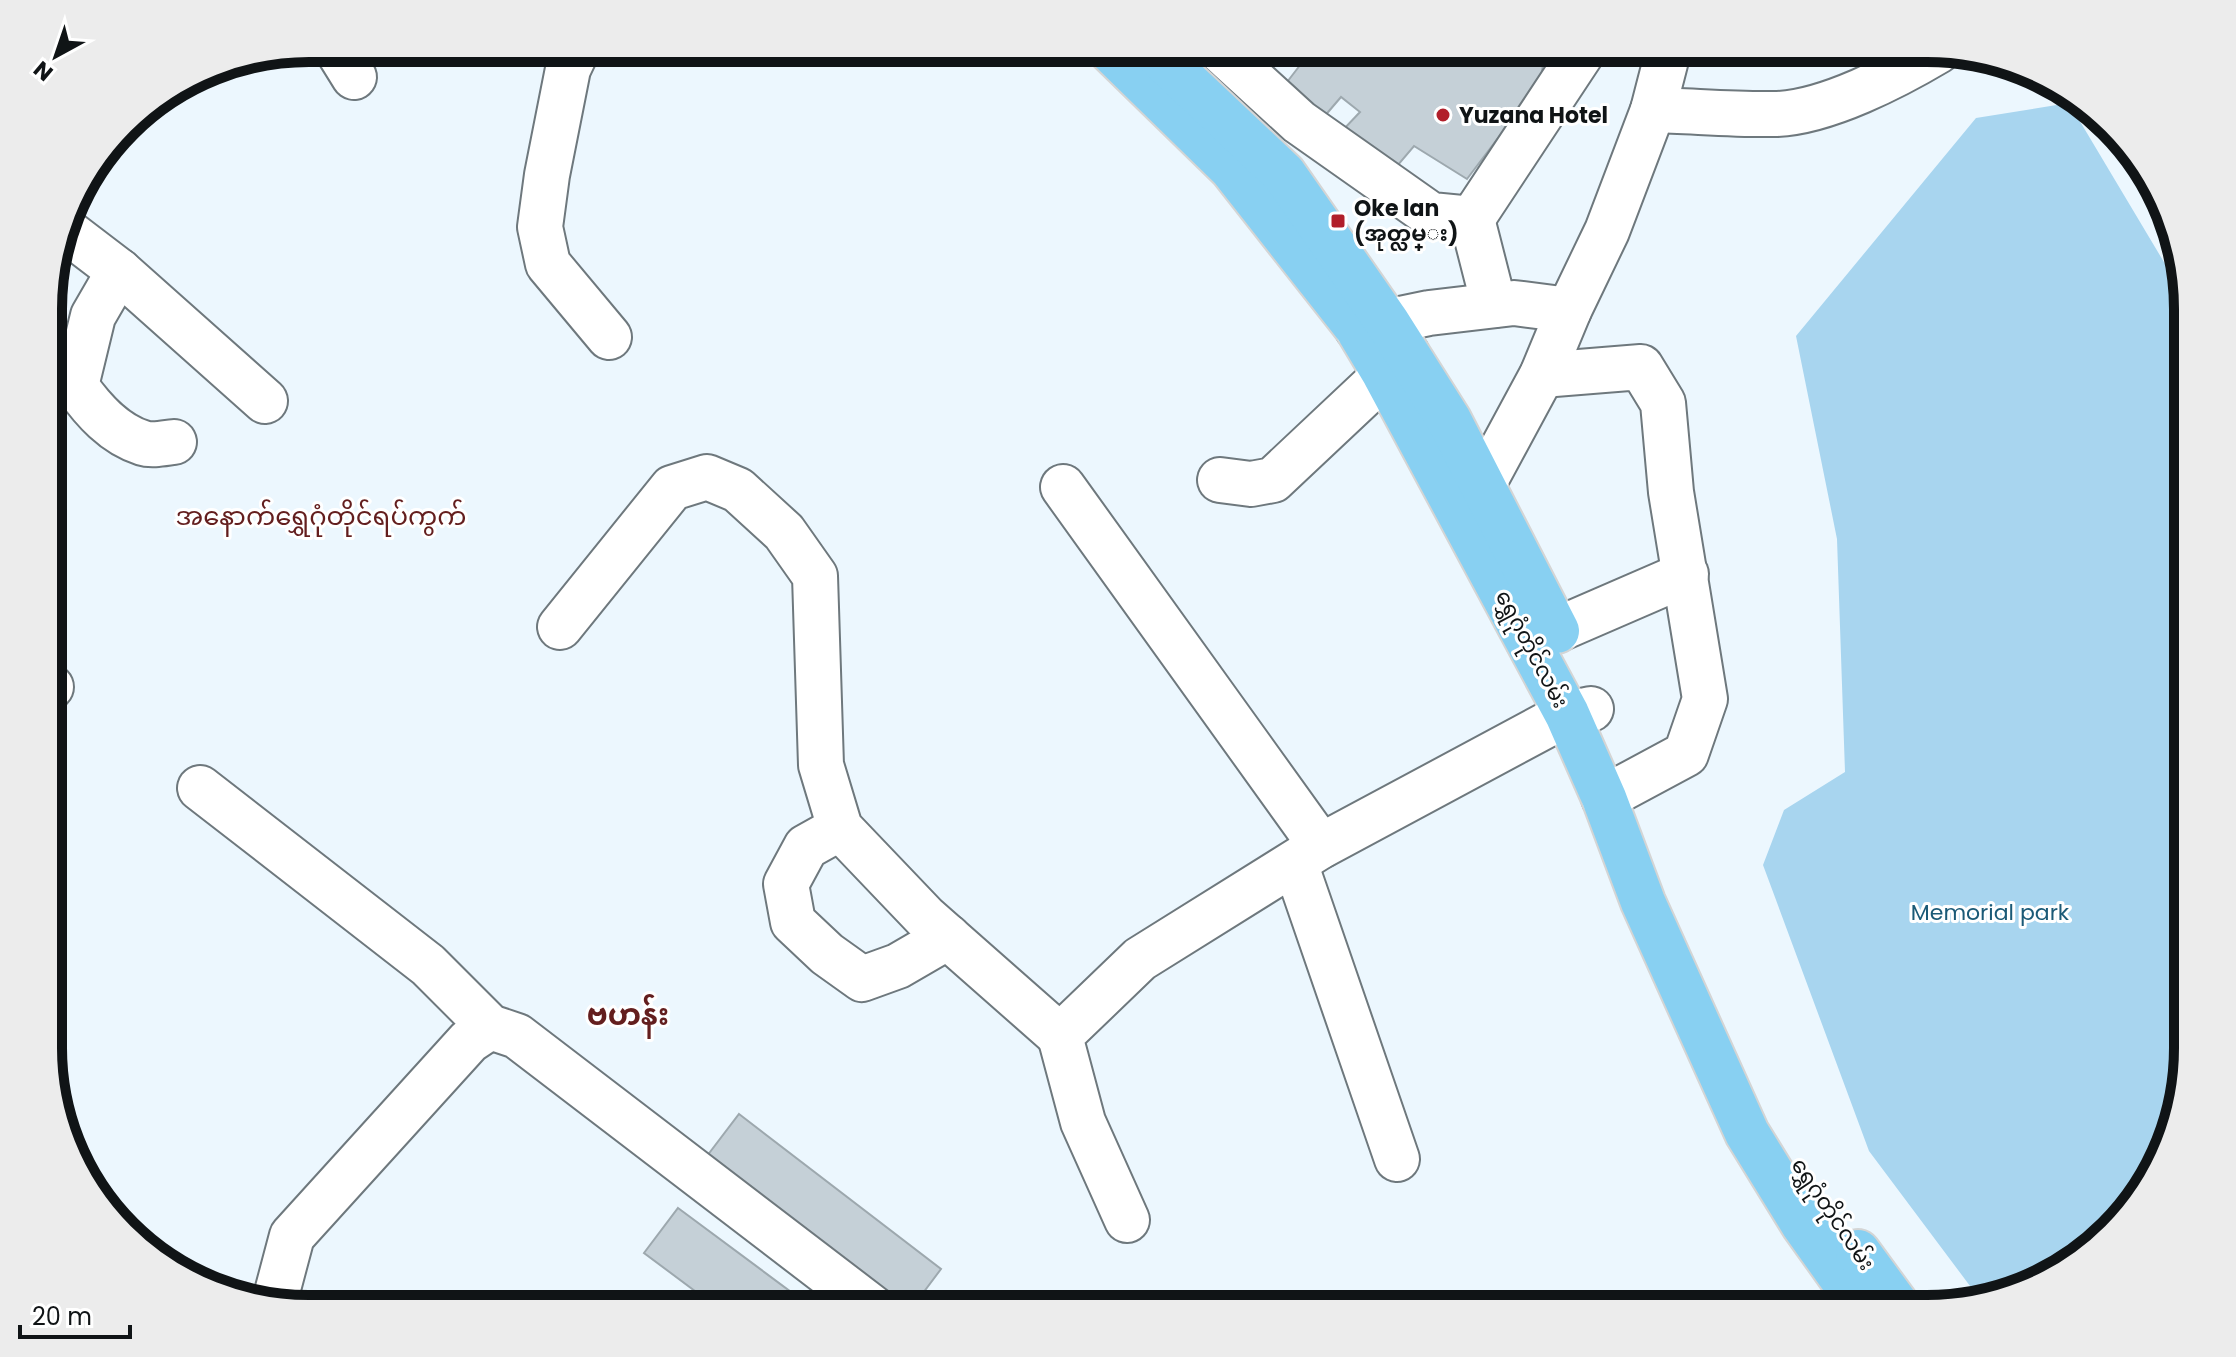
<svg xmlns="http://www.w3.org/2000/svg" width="2236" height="1357" viewBox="0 0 2236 1357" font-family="Poppins,'Noto Sans Myanmar',sans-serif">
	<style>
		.green { fill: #a8d5ef }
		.building { fill: #c5d0d7; stroke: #9da8ae; stroke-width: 2 }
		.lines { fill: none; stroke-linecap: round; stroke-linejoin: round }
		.minor-casing { stroke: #6e787d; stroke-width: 48 }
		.major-casing { stroke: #d4d5d5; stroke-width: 48 }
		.minor { stroke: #fff; stroke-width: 44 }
		.major { stroke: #88d0f2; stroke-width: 44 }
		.poi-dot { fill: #b11f2a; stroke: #fff; stroke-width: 3 }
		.labels { text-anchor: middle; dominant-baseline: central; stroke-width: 6; stroke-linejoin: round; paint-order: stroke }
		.poi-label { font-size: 22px; font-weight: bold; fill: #101416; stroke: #fff; text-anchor: start }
		.street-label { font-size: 22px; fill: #101416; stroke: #fff }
		.park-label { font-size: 22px; fill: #1b5a77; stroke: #fff }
		.quarter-label { font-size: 26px; fill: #631e1e; stroke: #fff }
		.district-label { font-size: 30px; font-weight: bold; fill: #631e1e; stroke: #fff }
		.rim { fill: none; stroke: #101416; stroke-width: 10 }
	</style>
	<rect width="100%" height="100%" fill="#ecf7fe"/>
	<path class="green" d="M2069 103 2183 294 2187 293V1065L2153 1179 2058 1274 1979 1298 1869 1151 1763 865 1784 810 1845 772 1837 539 1796 336 1976 118Z"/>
	<g class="building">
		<path d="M1288 48H1553L1544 57 1538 100 1525 121 1508 125 1467 179 1414 146 1392 172 1340 133 1360 112 1341 97 1323 118 1284 86 1304 60Z"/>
		<path d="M739 1114 941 1269 911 1309H905L707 1156Z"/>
		<path d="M678 1208 814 1309H719L644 1253Z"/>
		<path d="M989 1301 1000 1309H983Z"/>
	</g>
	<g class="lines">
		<defs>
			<g id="minor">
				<path d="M336 48 354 77"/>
				<path d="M578 48 568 69 547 175 540 227 548 264 609 337"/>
				<path d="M1218 48 1299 122 1431 215 1472 219 1585 48"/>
				<path d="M1653 110C1694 111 1736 115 1777 114 1827 112 1896 76 1938 51"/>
				<path d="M1472 219 1494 305"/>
				<path d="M64 229 119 271 265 401"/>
				<path d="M119 271 93 316 76 386C93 410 114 434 143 443 152 446 165 443 174 442"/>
				<path d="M1357 328 1429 313 1514 303 1569 310"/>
				<path d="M1542 375 1641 367 1663 403 1671 492 1705 699 1686 754 1604 798"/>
				<path d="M1220 480 1251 484 1273 480 1407 354"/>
				<path d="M1063 487 1321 846"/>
				<path d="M1467 514 1542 375 1569 310 1607 231 1653 110 1669 48"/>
				<path d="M560 627 672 488 707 477 738 490 784 532 815 576 821 765 840 828 925 917 1060 1036"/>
				<path d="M1529 642 1686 574"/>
				<path d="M50 688 51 687"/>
				<path d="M200 788 428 965 490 1027 517 1036 874 1309"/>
				<path d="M840 828 806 847 786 884 793 922 827 954 862 979 898 966 948 937"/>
				<path d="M1295 863 1397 1159"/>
				<path d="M1127 1220 1083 1122 1060 1036 1140 959 1321 846 1567 714 1591 709"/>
				<path d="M275 1300 292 1236 469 1041 490 1027"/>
			</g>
			<g id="major">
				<path d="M1108 48 1231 168 1357 328 1384 373 1567 714 1604 798 1643 902 1747 1133 1803 1224 1863 1308"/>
				<path d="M1160 57 1284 174 1387 322 1449 420 1557 631"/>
				<path d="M1858 1252 1899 1308"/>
			</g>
		</defs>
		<use href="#minor" class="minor-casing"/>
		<use href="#major" class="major-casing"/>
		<use href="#minor" class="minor"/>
		<use href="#major" class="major"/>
	</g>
	<g class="poi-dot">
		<circle cx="1443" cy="115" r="8"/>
		<rect x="1330" y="213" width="16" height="16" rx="4"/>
	</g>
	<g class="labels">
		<g class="poi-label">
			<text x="1459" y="115">Yuzana Hotel</text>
			<text x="1354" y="208">Oke lan<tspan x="1354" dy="25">(အုတ္လမ္း)</tspan></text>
		</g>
		<g class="street-label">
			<text transform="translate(1532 649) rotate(62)">ရွှေဂုံတိုင်လမ်း</text>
			<text transform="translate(1833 1214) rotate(56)">ရွှေဂုံတိုင်လမ်း</text>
		</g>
		<g class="park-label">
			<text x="1990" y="912">Memorial park</text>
		</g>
		<g class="quarter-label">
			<text x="321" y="516">အနောက်ရွှေဂုံတိုင်ရပ်ကွက်</text>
		</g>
		<g class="district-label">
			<text x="628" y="1014">ဗဟန်း</text>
		</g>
	</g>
	<path d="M0 0H2236V1357H0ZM309 62H1927A247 247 0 0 1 2174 309V1048A247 247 0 0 1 1927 1295H309A247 247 0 0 1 62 1048V309A247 247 0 0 1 309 62Z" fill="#ececec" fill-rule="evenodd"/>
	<path class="rim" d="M309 62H1927A247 247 0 0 1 2174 309V1048A247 247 0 0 1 1927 1295H309A247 247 0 0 1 62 1048V309A247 247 0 0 1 309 62Z"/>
	<g transform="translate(56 56) rotate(220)" stroke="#ffffff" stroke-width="6" paint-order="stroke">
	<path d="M0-6L14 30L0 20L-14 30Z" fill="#101416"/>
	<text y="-12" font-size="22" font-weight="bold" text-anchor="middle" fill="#101416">N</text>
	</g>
	<path d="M20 1325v12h110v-12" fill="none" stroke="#101416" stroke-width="4"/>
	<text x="32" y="1325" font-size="24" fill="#101416" stroke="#ffffff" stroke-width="6" paint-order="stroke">20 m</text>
</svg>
